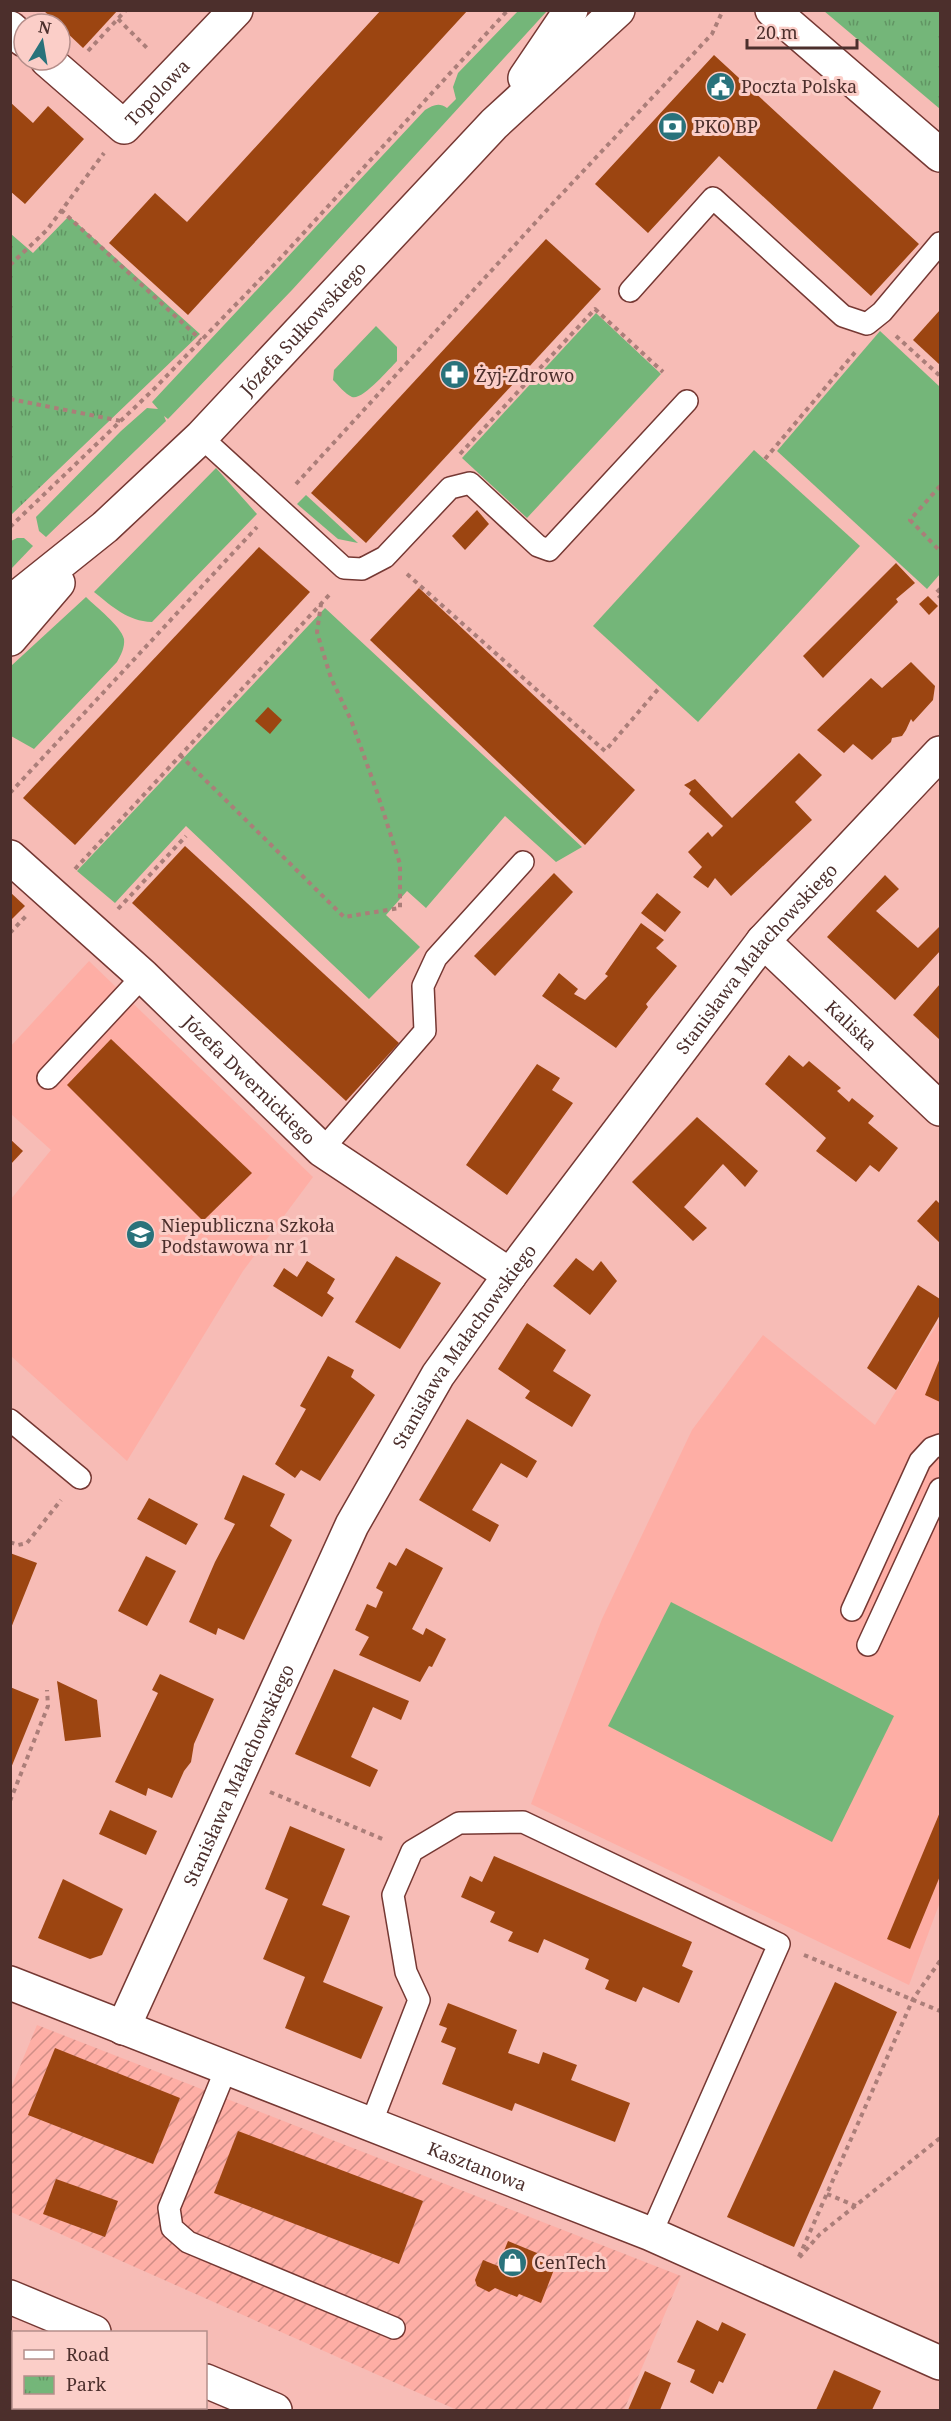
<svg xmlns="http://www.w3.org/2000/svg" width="951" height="2421" viewBox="0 0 951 2421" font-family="'Noto Serif',serif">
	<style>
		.built { fill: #feaea5 }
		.industrial { fill: url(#industrial-furrows) }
		.grass { fill: #74b679 }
		.park { fill: url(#park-tufts) }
		.building { fill: #9c4511 }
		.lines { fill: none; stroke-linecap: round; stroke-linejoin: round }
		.service-casing { stroke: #753833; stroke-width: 24 }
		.minor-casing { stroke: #753833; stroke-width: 36 }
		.tertiary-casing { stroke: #753833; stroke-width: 36 }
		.primary-casing { stroke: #753833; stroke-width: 36 }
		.path { stroke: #ab7e79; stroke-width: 4; stroke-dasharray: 4.5 4.5; stroke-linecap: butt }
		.service { stroke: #fff; stroke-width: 21 }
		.minor { stroke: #fff; stroke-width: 33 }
		.tertiary { stroke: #fff; stroke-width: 33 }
		.primary { stroke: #fff; stroke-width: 33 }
		.labels { text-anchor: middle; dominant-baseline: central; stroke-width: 6; stroke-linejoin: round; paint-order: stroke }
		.poi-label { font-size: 18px; fill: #4c2f2c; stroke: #fbcec8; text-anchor: start }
		.street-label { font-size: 18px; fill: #4c2f2c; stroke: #fbcec8 }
	</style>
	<defs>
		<pattern id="industrial-furrows" width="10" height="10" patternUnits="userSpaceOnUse" patternTransform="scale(1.5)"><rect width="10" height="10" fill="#feaea5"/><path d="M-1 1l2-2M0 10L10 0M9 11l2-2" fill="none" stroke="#d08e87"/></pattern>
		<pattern id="park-tufts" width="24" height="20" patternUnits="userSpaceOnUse" patternTransform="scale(1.5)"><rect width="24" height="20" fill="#74b679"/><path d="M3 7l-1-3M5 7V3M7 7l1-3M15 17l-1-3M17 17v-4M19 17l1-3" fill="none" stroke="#619463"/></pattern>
	</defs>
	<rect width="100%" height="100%" fill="#f7bcb6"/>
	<g class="built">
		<path d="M89 961 313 1177 243 1271 127 1461 11 1356V1199L51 1150 11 1114 10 1047Z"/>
		<path d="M940 1320V1902L909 1985 531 1804 602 1619 692 1430 763 1335 875 1425Z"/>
	</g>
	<path class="industrial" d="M37 2025 681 2276 624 2410H457L11 2212V2088Z"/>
	<g class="grass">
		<path d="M519 10 547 11 292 290 168 419 164 416 166 421 46 537 39 531 36 517 121 431 147 408 158 409 152 402 425 110C433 105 439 102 447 108L456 99 453 87 458 73Z"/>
		<path d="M596 313 661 374 527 518 462 458Z"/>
		<path d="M376 326 397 347V361C389 369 362 401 352 397 345 394 338 385 333 380L334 370Z"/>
		<path d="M880 331 940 387V574L927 589 777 451Z"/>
		<path d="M754 450 860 546 698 722 593 626Z"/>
		<path d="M216 468 257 514 152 622C127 621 113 607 94 592Z"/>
		<path d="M306 495 358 543 338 539 297 504Z"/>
		<path d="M17 538H24L33 546 11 569V541Z"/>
		<path d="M86 597C96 607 121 626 124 639 125 647 121 655 117 662L34 749 11 736V666Z"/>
		<path d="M325 608 582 847 556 862 505 816 426 908 407 891 386 915 420 947 369 999 186 826 115 903 77 871Z"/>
		<path d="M671 1602 894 1716 832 1842 608 1726Z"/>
	</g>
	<g class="park">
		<path d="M824 11H940V109Z"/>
		<path d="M69 216 200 334 11 515V234L33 253Z"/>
	</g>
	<g class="building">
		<path d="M43 10H118L83 48Z"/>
		<path d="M381 10H468L188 315 109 243 155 193 187 222Z"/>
		<path d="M714 55 919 244 871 296 719 156 648 233 595 184Z"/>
		<path d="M10 102 33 123 48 106 84 139 25 204 10 191Z"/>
		<path d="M546 239 601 289 366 543 311 493Z"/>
		<path d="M940 310V365L913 340Z"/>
		<path d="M477 510 489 524 465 550 452 536Z"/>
		<path d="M259 547 310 592 75 845 23 798Z"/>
		<path d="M896 563 915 583 896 599 898 602 823 678 803 656Z"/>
		<path d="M419 588 635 790 585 845 370 640Z"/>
		<path d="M928 596 938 606 929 615 919 604Z"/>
		<path d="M911 662 935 686 933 700 913 722 911 719 906 730 902 736 892 738 891 742 872 760 853 744 844 753 817 730 871 678 882 688Z"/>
		<path d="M268 707 282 720 270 734 255 721Z"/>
		<path d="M799 753 822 775 795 802 812 820 731 896 715 878 708 888 693 877 702 867 688 852 708 832 712 837 723 826 689 794 691 790 684 785 695 779 732 818Z"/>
		<path d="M185 846 399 1043 346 1101 132 903Z"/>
		<path d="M554 873 573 892 495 976 474 956Z"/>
		<path d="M885 875 899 889 876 911 918 948 939 927 940 929V951L895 1000 827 937Z"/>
		<path d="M10 892 25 906 10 921Z"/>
		<path d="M657 893 681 912 665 932 641 913Z"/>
		<path d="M641 923 664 940 656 948 677 966 646 1004 648 1007 616 1048 542 996 559 973 578 989 574 994 585 1000 608 976 605 974Z"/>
		<path d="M940 984V1040L913 1015Z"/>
		<path d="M111 1039 252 1173 203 1221 67 1085Z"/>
		<path d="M789 1055 803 1067 809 1061 841 1088 837 1091 849 1102 852 1098 874 1116 868 1123 898 1148 879 1172 870 1165 856 1182 816 1151 826 1138 765 1084Z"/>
		<path d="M537 1064 560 1078 552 1090 573 1103 507 1195 466 1165Z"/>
		<path d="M697 1117 758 1171 745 1187 723 1164 684 1207 707 1228 693 1241 632 1182Z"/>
		<path d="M10 1139 23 1151 10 1165Z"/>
		<path d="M936 1200 940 1204V1243L917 1221Z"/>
		<path d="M396 1256 441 1283 400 1349 355 1322Z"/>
		<path d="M576 1258 593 1271 601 1261 617 1281 590 1315 553 1286Z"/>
		<path d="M307 1261 335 1279 327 1293 334 1298 322 1317 273 1286 284 1268 297 1277Z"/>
		<path d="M918 1285 940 1299V1315L896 1390 867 1368Z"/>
		<path d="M527 1323 566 1350 553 1371 591 1395 572 1427 525 1398 530 1391 498 1369Z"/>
		<path d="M328 1356 354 1370 351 1377 375 1395 320 1481 301 1470 295 1478 275 1464 306 1409 300 1406Z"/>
		<path d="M940 1358V1402L925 1395Z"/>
		<path d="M467 1419 537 1461 527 1478 501 1463 472 1510 499 1525 490 1542 419 1500Z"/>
		<path d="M243 1475 285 1494 270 1526 292 1540 244 1640 218 1628 216 1635 189 1622 215 1562 235 1524 224 1519Z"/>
		<path d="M149 1498 198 1524 186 1545 137 1519Z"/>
		<path d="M406 1548 443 1568 412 1629 423 1635 426 1628 446 1639 432 1667 429 1666 420 1682 359 1655 369 1637 355 1630 367 1604 376 1608 383 1592 376 1588 389 1562 396 1566Z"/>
		<path d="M10 1553 37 1563 11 1628H10Z"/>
		<path d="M146 1556 176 1571 147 1626 118 1611Z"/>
		<path d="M334 1669 409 1701 401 1720 373 1707 351 1757 378 1770 370 1787 295 1754Z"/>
		<path d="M160 1674 214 1699 194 1744 191 1762 184 1771 172 1798 148 1788 146 1796 115 1782 158 1693 152 1690Z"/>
		<path d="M57 1681 97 1700 101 1737 65 1741Z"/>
		<path d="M10 1687 39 1699 11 1768H10Z"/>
		<path d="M110 1810 157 1831 146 1855 99 1834Z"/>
		<path d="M940 1812V1876L910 1949 887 1939Z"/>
		<path d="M290 1826 345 1849 322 1905 350 1916 323 1982 383 2007 361 2059 285 2028 305 1977 263 1959 288 1899 265 1889Z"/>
		<path d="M494 1856 692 1942 682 1966 693 1971 679 2003 643 1987 636 2002 605 1989 609 1980 585 1969 589 1959 544 1939 538 1953 508 1941 513 1932 490 1922 495 1912 461 1897 470 1876 482 1882Z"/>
		<path d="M63 1879 123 1909 102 1955 90 1959 38 1938Z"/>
		<path d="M835 1982 897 2012 794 2247 727 2217Z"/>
		<path d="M448 2003 517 2030 508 2053 539 2064 543 2052 577 2065 571 2080 630 2103 615 2142 515 2103 512 2111 442 2084 456 2048 441 2042 447 2028 439 2025Z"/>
		<path d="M55 2048 180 2098 153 2164 28 2115Z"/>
		<path d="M238 2131 423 2201 399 2264 214 2193Z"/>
		<path d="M56 2179 118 2201 105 2237 43 2214Z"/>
		<path d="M508 2241 537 2253 534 2259 555 2267 541 2303 519 2294 517 2297 495 2288 489 2292 477 2286 475 2280 483 2260 498 2266Z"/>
		<path d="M697 2320 718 2331 722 2322 746 2334 723 2383 719 2381 713 2394 690 2382 695 2370 677 2362Z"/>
		<path d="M834 2370 881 2391 872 2410H816Z"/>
		<path d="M645 2371 671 2383 660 2410H628Z"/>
	</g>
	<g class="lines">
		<defs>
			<g id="service">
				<path d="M630 291 713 198 843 316 867 324 882 312 940 243"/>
				<path d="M201 437 344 568 362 569 385 557 450 488 470 483 538 546 549 550 687 401"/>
				<path d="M48 1078 143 976"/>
				<path d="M322 1150 425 1031 423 986 436 958 523 862"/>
				<path d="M10 1420 80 1478"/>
				<path d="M852 1610 920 1461 932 1448 940 1445"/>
				<path d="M868 1645 940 1489"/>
				<path d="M226 2069 169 2208 172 2228 188 2242 394 2328"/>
				<path d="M371 2124 419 2000 406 1972 393 1895 412 1851 459 1823 523 1822 779 1944 651 2234"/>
			</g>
			<g id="minor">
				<path d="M772 10 940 155"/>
				<path d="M10 28 24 40"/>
				<path id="s1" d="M47 60 124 127 236 10"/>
				<path id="s2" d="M10 857 143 976 322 1150 510 1275"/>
				<path id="s3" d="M763 941 940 1109"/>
				<path id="s4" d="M10 1983 651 2234 940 2363"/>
				<path id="s5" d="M123 2028 352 1525 438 1375 510 1275 763 941 940 753"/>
			</g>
			<g id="tertiary">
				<path d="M525 78 571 10"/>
				<path id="s6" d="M10 603 105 527 201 437 494 124 618 10"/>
				<path d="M10 639 58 583"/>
			</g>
			<g id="primary">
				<path d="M10 2297 94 2332"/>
				<path d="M206 2381 275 2410"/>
			</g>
		</defs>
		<use href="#service" class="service-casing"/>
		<use href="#minor" class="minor-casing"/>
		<use href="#tertiary" class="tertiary-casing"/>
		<use href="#primary" class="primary-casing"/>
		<g class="path">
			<path d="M118 19 149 50"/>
			<path d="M88 51 126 10"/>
			<path d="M61 210 201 340"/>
			<path d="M10 265 47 230 104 153"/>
			<path d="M896 336 940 376"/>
			<path d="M10 399 121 421"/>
			<path d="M460 454 595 309 663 372"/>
			<path d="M765 459 857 350"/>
			<path d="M296 484 557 199 712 34 723 10"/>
			<path d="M940 486 910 520 940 551"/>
			<path d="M10 527 154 389 277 262 508 10"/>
			<path d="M407 574 605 751 660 687"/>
			<path d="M940 589 936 593 940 597"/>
			<path d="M180 755 344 917 400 908V864L377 792 351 720 331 678 322 649 317 632 321 604"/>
			<path d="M10 793 257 527"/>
			<path d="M75 869 331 593"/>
			<path d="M118 909 186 836"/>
			<path d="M10 933 26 916"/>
			<path d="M10 1542 18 1545 27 1543 61 1500"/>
			<path d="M270 1792 385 1840"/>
			<path d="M10 1801 48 1706 47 1690"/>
			<path d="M804 1955 940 2011"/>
			<path d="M940 1961 913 1999 798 2259 820 2234 940 2138"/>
			<path d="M827 2194 856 2206"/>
			<path d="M10 2356 14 2358"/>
			<path d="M127 2408 134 2410"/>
		</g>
		<use href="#service" class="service"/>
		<use href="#minor" class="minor"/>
		<use href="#tertiary" class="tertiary"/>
		<use href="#primary" class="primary"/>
	</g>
	<defs>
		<symbol id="civic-disc" viewBox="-11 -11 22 22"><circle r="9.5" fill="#29727b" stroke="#fbcec8"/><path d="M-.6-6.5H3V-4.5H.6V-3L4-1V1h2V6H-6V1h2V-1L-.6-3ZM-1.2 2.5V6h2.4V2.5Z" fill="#fff"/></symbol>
		<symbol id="bank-disc" viewBox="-11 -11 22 22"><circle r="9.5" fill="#29727b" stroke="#fbcec8"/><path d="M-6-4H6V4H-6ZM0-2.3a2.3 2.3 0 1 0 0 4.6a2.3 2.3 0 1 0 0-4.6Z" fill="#fff"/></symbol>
		<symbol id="pharmacy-disc" viewBox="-11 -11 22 22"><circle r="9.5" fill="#29727b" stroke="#fbcec8"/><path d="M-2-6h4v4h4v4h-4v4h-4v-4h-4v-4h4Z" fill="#fff"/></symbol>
		<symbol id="school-disc" viewBox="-11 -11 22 22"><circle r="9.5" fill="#29727b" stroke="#fbcec8"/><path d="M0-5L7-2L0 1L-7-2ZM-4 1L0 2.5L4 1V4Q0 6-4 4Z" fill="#fff"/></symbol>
		<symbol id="shop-disc" viewBox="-11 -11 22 22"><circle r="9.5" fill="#29727b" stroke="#fbcec8"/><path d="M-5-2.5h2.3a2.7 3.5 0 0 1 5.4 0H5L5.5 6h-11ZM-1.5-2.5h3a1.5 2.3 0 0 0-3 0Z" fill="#fff"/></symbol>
	</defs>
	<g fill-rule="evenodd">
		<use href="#civic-disc" x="704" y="70" width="33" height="33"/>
		<use href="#bank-disc" x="656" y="110" width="33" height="33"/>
		<use href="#pharmacy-disc" x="438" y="358" width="33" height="33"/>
		<use href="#school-disc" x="124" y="1218" width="33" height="33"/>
		<use href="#shop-disc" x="496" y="2246" width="33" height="33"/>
	</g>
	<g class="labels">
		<g class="poi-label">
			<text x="741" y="86">Poczta Polska</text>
			<text x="694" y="126">PKO BP</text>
			<text x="476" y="375">Żyj-Zdrowo</text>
			<text x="161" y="1225">Niepubliczna Szkoła<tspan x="161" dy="21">Podstawowa nr 1</tspan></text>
			<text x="534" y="2262">CenTech</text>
		</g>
		<g class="street-label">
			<text stroke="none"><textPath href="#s1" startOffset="150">Topolowa</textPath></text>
			<text stroke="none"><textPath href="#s6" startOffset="402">Józefa Sułkowskiego</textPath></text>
			<text stroke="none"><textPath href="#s5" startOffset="1250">Stanisława Małachowskiego</textPath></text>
			<text stroke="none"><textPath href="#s3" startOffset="122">Kaliska</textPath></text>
			<text stroke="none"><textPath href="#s2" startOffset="327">Józefa Dwernickiego</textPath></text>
			<text stroke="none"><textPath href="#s5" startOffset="764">Stanisława Małachowskiego</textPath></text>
			<text stroke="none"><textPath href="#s5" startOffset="278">Stanisława Małachowskiego</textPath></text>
			<text stroke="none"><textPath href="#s4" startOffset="502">Kasztanowa</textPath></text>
		</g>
	</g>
	<rect width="951" height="2421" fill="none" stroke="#4c2f2c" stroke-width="24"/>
	<rect x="12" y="2331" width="195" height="78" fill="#fbcec8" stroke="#b58e8a" stroke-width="1.5"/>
	<rect x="24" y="2350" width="30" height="9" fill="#ffffff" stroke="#b58e8a" stroke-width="1.5"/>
	<text x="66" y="2361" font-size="18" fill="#4c2f2c">Road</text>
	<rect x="24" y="2376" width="30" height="18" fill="url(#park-tufts)" stroke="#b58e8a" stroke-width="1.5"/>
	<text x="66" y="2391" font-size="18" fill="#4c2f2c">Park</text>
	<g transform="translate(42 42) rotate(11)"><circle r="28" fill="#fbcec8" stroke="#b58e8a" stroke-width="1.5"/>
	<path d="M0-4.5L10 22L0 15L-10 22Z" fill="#29727b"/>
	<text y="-9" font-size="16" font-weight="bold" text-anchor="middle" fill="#4c2f2c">N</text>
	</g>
	<path d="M747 39v9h110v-9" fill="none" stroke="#4c2f2c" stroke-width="3"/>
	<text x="756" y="39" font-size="18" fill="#4c2f2c" stroke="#fbcec8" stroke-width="4.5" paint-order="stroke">20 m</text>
</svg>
